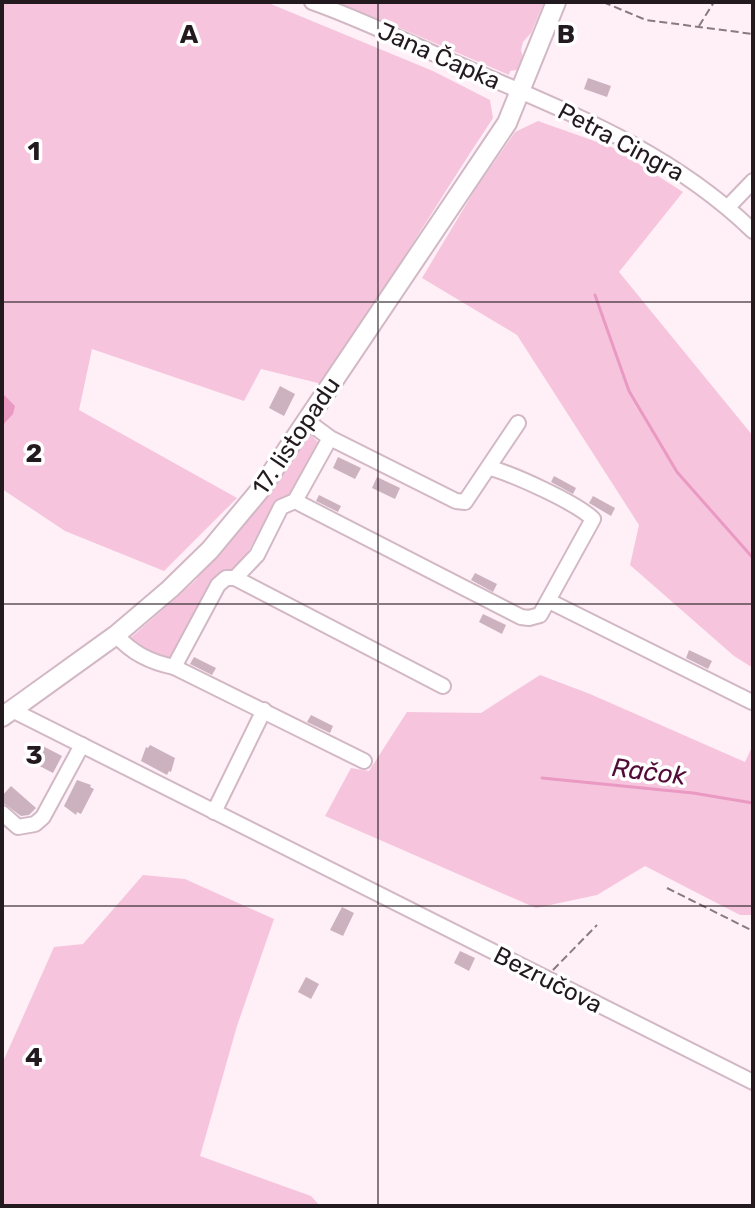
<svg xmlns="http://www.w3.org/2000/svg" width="755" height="1208" viewBox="0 0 755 1208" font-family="Rubik,sans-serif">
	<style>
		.green { fill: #f6c5dd }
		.water { fill: #ea99c3 }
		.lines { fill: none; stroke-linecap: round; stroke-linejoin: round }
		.stream { stroke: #ea99c3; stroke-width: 3 }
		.building { fill: #ccb2bf }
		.minor-casing { stroke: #d2b8c5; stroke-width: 18 }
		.major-casing { stroke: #d2b8c5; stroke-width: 22 }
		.path { stroke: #877a80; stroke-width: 2; stroke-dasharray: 8 4; stroke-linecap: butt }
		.minor { stroke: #fff; stroke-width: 14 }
		.major { stroke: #fff; stroke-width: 18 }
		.grid { fill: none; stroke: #231a1f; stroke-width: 2; stroke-opacity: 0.55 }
		.labels { text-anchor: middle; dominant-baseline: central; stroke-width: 7; stroke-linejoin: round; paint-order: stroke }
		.street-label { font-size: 24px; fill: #231a1f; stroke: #fff }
		.water-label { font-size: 26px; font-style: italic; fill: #530c38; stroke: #fff }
		.grid-label { font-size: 26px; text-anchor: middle; font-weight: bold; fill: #231a1f; stroke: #fff; stroke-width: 7; stroke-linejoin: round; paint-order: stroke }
	</style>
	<rect width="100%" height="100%" fill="#ffeff6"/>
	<g class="green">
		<path d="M2 2H266L433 71 490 100 493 118C435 206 381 296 322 384L261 369 244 401 92 349 79 410 237 498 164 571 65 531 2 489Z"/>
		<path d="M330 2H544L531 33 523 42 521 50 523 57 517 70 510 71 509 75 393 25Z"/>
		<path d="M538 121 614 148 683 192 619 272 753 436V668L734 656 630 565 639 525 517 335 422 278 476 188 515 132Z"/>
		<path d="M309 433 320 444 287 497 272 510 241 564 214 579 174 655 167 660 134 648 127 641 195 581 238 530Z"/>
		<path d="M540 675 590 694 745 762 753 745V915H740L645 866 597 895 536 908 325 816 351 768 369 771 407 712 481 713Z"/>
		<path d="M143 875 185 879 274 919 237 1026 200 1156 311 1196 320 1206H2V1064L54 947 83 944Z"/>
	</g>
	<path class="water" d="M2 393 15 406 13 414 2 426Z"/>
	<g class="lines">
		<g class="stream">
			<path d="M595 295 629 391 677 472 753 558"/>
			<path d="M542 778 693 793 753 803"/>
		</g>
	</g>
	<g class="building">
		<path d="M588 78 611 86 607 97 584 89Z"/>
		<path d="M280 386 295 394 284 416 269 408Z"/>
		<path d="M338 457 361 468 355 479 333 468Z"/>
		<path d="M554 476 576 488 573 494 551 482Z"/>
		<path d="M377 477 400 488 395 499 372 488Z"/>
		<path d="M319 495 341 506 338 512 316 501Z"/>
		<path d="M593 496 615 508 611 516 589 503Z"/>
		<path d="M475 573 497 584 493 592 471 580Z"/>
		<path d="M483 614 506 625 502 634 479 622Z"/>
		<path d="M689 650 712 661 708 669 686 658Z"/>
		<path d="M194 657 216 668 212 675 190 664Z"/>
		<path d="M311 715 333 726 330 733 307 722Z"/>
		<path d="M39 744 62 756 53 773 30 761 33 755 30 754Z"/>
		<path d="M150 745 175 758 171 772 169 771 167 775 141 761 146 747 148 748Z"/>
		<path d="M77 780 91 785 90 787 94 789 81 814 77 812 76 815 64 806Z"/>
		<path d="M11 786 36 808 29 815 21 816 2 802V796Z"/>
		<path d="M342 907 354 913 343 936 330 930Z"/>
		<path d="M460 951 475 958 469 971 454 963Z"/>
		<path d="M306 977 319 984 311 999 298 992Z"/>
	</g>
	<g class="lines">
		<defs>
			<g id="minor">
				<path d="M312 2C366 21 417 47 469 69 572 114 670 151 753 231"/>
				<path d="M728 207 753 181"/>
				<path d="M307 421 330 438 456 501 465 502 518 423"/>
				<path d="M295 501 521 617 529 618 540 615 593 519C577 503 513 474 490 468"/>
				<path d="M235 578 257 555 281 507 295 501 330 438"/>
				<path d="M549 601 752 702"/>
				<path d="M116 635C132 653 150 662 174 667L364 761"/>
				<path d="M174 667 218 585 226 578H235L443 686"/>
				<path d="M12 710 753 1082"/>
				<path d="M214 812 264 710"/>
				<path d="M2 813 18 827 35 824 43 817 82 745"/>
			</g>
			<path id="major" d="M2 717 116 635 170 589 210 550 260 490 507 123 556 2"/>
		</defs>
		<use href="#minor" class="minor-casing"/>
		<use href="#major" class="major-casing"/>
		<g class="path">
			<path d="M603 2 646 20 753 34"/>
			<path d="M699 26 714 2"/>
			<path d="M667 888 753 931"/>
			<path d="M553 970 597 925"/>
		</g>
		<use href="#minor" class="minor"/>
		<use href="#major" class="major"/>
	</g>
	<path class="grid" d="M378 2V1206M2 302H753M2 604H753M2 906H753"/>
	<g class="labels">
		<g class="street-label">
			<text transform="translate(439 56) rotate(24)">Jana Čapka</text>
			<text transform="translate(621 142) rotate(28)">Petra Cingra</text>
			<text transform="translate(296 436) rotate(-56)">17. listopadu</text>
			<text transform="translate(548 980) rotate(27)">Bezručova</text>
		</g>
		<g class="water-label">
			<text transform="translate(649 772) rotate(7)">Račok</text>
		</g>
	</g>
	<g class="grid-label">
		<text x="189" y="43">A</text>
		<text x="566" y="43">B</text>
		<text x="34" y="160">1</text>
		<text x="34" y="462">2</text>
		<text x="34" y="764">3</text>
		<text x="34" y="1066">4</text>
	</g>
	<rect width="755" height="1208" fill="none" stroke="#231a1f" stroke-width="8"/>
</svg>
